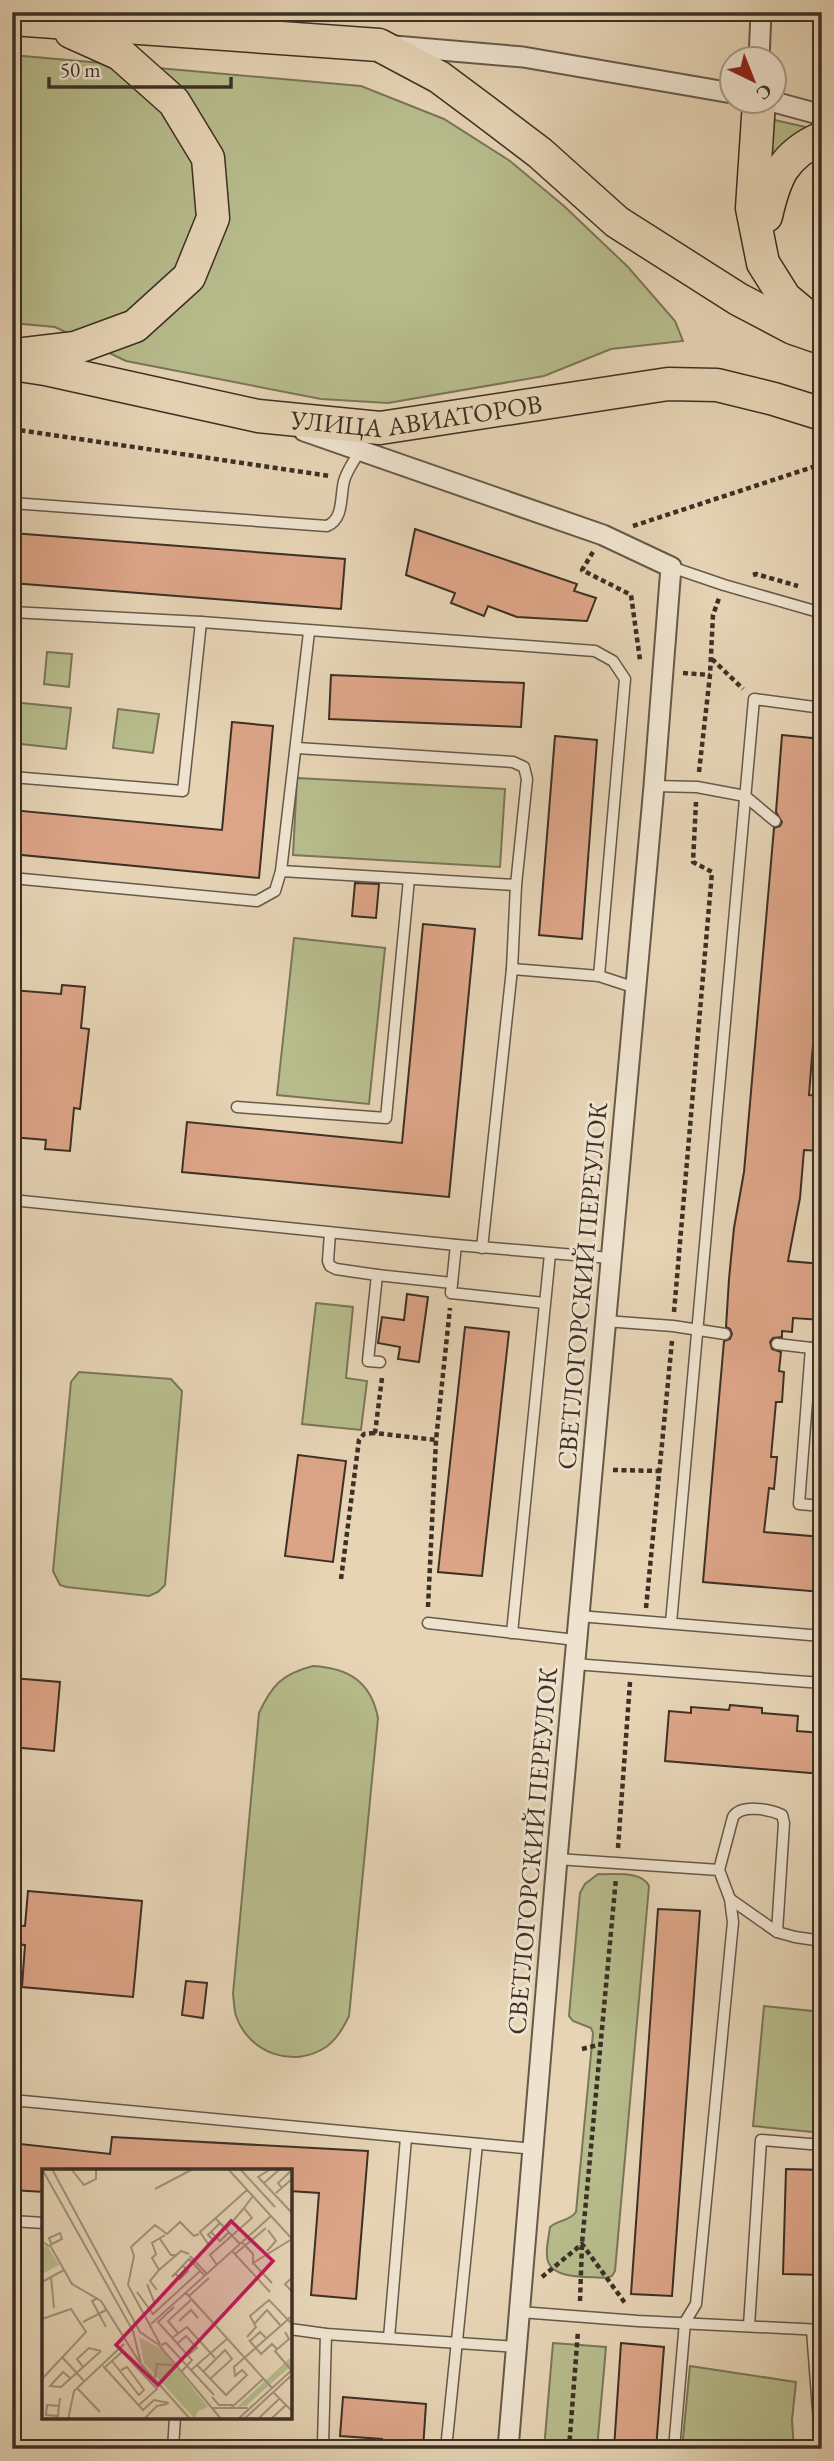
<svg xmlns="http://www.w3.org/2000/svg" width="834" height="2461" viewBox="0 0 834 2461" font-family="'EB Garamond',serif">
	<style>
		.green { fill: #b7bc8c; stroke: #7a7658; stroke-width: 2 }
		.building { fill: #dda588; stroke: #3c3025; stroke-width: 2 }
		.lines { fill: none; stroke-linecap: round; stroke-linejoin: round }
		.lane-casing { stroke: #665949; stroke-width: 13 }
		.street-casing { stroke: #665949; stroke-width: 23 }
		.primary-casing { stroke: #3c3025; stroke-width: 35 }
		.path { stroke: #3c3025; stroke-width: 4.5; stroke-dasharray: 5 3.5; stroke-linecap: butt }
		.lane { stroke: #efe3cf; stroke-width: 10 }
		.street { stroke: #efe3cf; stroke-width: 19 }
		.primary { stroke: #e6d4b5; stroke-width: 32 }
		.labels { text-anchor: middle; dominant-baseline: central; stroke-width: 6; stroke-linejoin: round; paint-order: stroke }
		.street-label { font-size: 26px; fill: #3c3025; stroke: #efe3cf }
		.inset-road { fill: none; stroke: #a2927b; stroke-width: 2 }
		.view { fill: #c2185b; fill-opacity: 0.15; stroke: #c2185b; stroke-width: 3.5 }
		.inset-edge { fill: none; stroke: #3c3025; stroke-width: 3.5 }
	</style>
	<rect width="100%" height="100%" fill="#e6d4b5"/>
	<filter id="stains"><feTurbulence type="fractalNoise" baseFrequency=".00286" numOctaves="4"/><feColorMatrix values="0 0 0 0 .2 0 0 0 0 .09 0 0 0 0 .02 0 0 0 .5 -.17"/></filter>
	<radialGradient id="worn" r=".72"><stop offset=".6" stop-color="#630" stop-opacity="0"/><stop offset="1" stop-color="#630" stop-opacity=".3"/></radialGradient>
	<g class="green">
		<path d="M12 55 361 86 444 119 510 161 564 206 628 267 675 321 683 341 611 349 544 376 388 403 321 399 126 361 55 327 12 323Z"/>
		<path d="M770 119 815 129 761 192Z"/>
		<path d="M47 652 72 654 69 687 44 684Z"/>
		<path d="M12 702 71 708 66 749 12 743Z"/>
		<path d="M118 709 159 714 153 753 113 748Z"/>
		<path d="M297 778 505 789 500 867 293 855Z"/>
		<path d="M294 938 385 948 369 1104 277 1095Z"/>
		<path d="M316 1303 353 1307 346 1378 367 1381 361 1430 302 1424Z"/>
		<path d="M79 1372 171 1379 182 1391 165 1585 158 1592 149 1596 66 1587 60 1585 53 1571 71 1382Z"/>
		<path d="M313 1666C349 1668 371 1682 378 1718L349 2016C343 2028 337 2039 326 2047 293 2069 249 2053 236 2016 234 2009 234 2001 233 1994L259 1713C272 1685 282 1674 313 1666Z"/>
		<path d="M598 1874C614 1875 641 1870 649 1886L615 2271 612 2276 606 2278C589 2276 548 2281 547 2256 546 2247 549 2236 550 2227 558 2220 570 2221 576 2212L593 2033 591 2028 573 2021 569 2016 580 1893 585 1884Z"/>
		<path d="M764 2006 822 2012V2133L753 2126Z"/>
		<path d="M553 2343 606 2347 597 2449H544Z"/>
		<path d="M690 2366 796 2382 792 2420 794 2449H682Z"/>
	</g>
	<g class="building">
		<path d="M415 529 577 584 574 591 596 598 587 621 517 617 488 606 484 616 451 603 455 593 406 575Z"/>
		<path d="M12 533 345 559 341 609 12 583Z"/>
		<path d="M331 675 524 683 521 727 329 719Z"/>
		<path d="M232 722 273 726 259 878 12 854V810L222 830Z"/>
		<path d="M782 735 822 739V969H819L816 1012H822L819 1045 813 1044 809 1095 822 1096V1151L804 1150 800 1198 788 1261 822 1264V1320L793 1318 792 1332 782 1331V1337L773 1338 770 1342 772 1349 781 1352 779 1371 784 1372 782 1402H776L771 1457H777L774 1489 769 1488 764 1532 822 1537V1592L703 1582 724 1341 730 1339 732 1334 730 1329 726 1327 729 1279 734 1228 744 1172 774 828 780 826 782 822 776 812Z"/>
		<path d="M555 736 597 740 582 939 539 935Z"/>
		<path d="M355 883 379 884 376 918 352 916Z"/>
		<path d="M423 924 475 929 449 1197 182 1172 187 1122 402 1143Z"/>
		<path d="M62 985 85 987 81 1028 89 1029 80 1109 74 1108 70 1151 45 1149 46 1140 12 1137V990L61 994Z"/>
		<path d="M407 1294 428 1297 419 1362 398 1359 400 1347 378 1343 382 1317 404 1320Z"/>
		<path d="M465 1327 509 1332 482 1576 438 1572Z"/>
		<path d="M298 1455 346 1461 333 1562 285 1556Z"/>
		<path d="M12 1678 60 1682 54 1751 12 1747Z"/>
		<path d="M730 1705 762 1708V1713L798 1716 797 1731 822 1733V1774L665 1761 669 1711 691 1713V1707L729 1710Z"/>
		<path d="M28 1891 142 1901 133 1997 22 1987 25 1945 12 1944V1925L25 1926Z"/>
		<path d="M658 1909 700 1911 672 2296 631 2294Z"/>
		<path d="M186 1981 207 1983 203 2018 182 2015Z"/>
		<path d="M112 2137 368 2151 356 2299 311 2295 319 2193 290 2191V2171H44V2192L12 2190V2143L110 2154Z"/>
		<path d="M786 2169 822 2170V2275L783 2274Z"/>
		<path d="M621 2343 664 2347 656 2449H614Z"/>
		<path d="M343 2397 426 2404 423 2449H382V2439L340 2436Z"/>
	</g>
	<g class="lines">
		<defs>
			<g id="lane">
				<path d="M12 503 327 526C344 519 340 497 344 481 347 470 355 460 360 450"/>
				<path d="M671 567 724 585 822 613"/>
				<path d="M12 612 201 622 595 651 613 661 625 679 599 976"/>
				<path d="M297 748 513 762 524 767 527 779 516 885 512 969 482 1248"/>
				<path d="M12 777 183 791 201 622"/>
				<path d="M654 786 697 787 745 796 775 821"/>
				<path d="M281 871 516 885"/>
				<path d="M12 878 257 901 275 891 281 871 309 632"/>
				<path d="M512 969 599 976 636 988"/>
				<path d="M237 1107 386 1118 409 879"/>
				<path d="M12 1200 456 1245 610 1258"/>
				<path d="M330 1233 328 1261 330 1266 336 1269 377 1275 368 1361 380 1362"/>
				<path d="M456 1245 451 1293 544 1303"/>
				<path d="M377 1275 452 1283"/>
				<path d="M605 1321 673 1326 725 1334"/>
				<path d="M777 1344 811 1348"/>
				<path d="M822 1349 811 1348 799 1504 822 1506"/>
				<path d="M579 1616 822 1636"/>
				<path d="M428 1623 576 1640"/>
				<path d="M671 1623 754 699 822 708"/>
				<path d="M512 1633 550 1254"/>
				<path d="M574 1664 822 1683"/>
				<path d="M557 1859 719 1870 730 1899 733 1922 696 2304 685 2322 674 2449"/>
				<path d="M719 1870 733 1817C741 1804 769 1809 782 1815L784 1823 777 1932"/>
				<path d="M730 1899 777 1932 795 1937 822 1941"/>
				<path d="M12 2100 534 2149"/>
				<path d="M12 2221 44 2223"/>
				<path d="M520 2312 638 2321 822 2330"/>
				<path d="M749 2326 761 2140 822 2145"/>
				<path d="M290 2329 326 2334 517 2347"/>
				<path d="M812 2330 821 2449"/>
				<path d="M326 2334 323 2444 330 2449"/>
				<path d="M389 2338 406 2138"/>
				<path d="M173 2449 175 2417"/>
				<path d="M446 2449 477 2144"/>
			</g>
			<g id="street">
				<path d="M394 46 523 57 732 93"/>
				<path d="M759 60 761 12"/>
				<path d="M774 102 822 115"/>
				<path d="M304 431 603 535 671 567 654 786 557 1859 508 2449"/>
			</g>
			<g id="primary">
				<path d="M12 19 379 45 439 77 482 109 540 153 617 222 738 299 793 328 822 338"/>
				<path d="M759 102 752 208 763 263 785 298 821 328"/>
				<path d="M766 216C775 177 783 155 822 138"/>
				<path d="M16 355 75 348 135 326 189 277 213 218 208 158 174 102 120 54 71 32"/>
				<path id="s1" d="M12 364 45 369 258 416 380 428 668 384 717 385 774 399 822 414"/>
			</g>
		</defs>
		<use href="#lane" class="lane-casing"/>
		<use href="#street" class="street-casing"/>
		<use href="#primary" class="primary-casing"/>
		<g class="path">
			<path d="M817 44 820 12"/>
			<path d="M12 411 18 391"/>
			<path d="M12 429 330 476"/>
			<path d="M633 526 822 464"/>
			<path d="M593 552 582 570 631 595 640 660"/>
			<path d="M753 575 756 574 798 586"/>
			<path d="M712 659 743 689"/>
			<path d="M683 673 710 675"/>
			<path d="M699 772 710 675 713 615 719 598"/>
			<path d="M674 1312 712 872 693 862 696 802"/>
			<path d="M382 1378 375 1433 436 1440"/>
			<path d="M613 1470 661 1471"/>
			<path d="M341 1579 359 1440 364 1434 375 1433"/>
			<path d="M428 1607 436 1440 450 1308"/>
			<path d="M646 1608 672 1341"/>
			<path d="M618 1848 630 1682"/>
			<path d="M582 2049 602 2044"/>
			<path d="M542 2277 582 2244 625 2303"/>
			<path d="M580 2301 582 2244 616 1878"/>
			<path d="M569 2449 578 2331"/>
		</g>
		<use href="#lane" class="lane"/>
		<use href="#street" class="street"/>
		<use href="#primary" class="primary"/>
	</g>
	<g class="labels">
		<g class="street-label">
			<text stroke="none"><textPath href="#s1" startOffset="411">УЛИЦА АВИАТОРОВ</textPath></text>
			<text transform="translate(582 1286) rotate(-85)">СВЕТЛОГОРСКИЙ ПЕРЕУЛОК</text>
			<text transform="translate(532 1851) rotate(-85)">СВЕТЛОГОРСКИЙ ПЕРЕУЛОК</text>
		</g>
	</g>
	<g transform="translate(42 2169)">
		<rect width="250" height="250" fill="#e6d4b5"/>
		<path d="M5 76 17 96 0 105V79ZM97 168 119 180 166 238 156 242 153 250 102 194ZM250 187V196L204 237 195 238Z" fill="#b7bc8c"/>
		<path class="inset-road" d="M0 0 91 162 99 195 149 251M10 0 98 163 117 176 180 251M186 0 251 71M198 0 233 38M229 0 216 8 251 45M30 1 42 16 54 10V0M222 14 238 0M240 19 236 14 251 0M113 20 151 0M234 24 251 9M178 54 198 75M184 60 202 39M169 63 178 72 187 63M118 70 129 86H135M0 73 9 78 30 115 59 132 98 194M200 73 211 85V94L250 70M166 75 158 63 205 21M166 75 171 71 166 66 178 54 173 49M8 76 20 70 18 64 7 69 9 74M190 82 228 123M225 82 234 72 226 61M193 85 224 59M148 87 165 105M211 94 230 114M175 96 168 86 210 49 202 39 211 27M117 101 139 82 147 85M133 104 138 110 146 102 140 96M9 108 12 139M130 108 147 90 163 107M251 108 243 115 251 124M0 113 22 101M105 115 113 135M115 121 108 112 117 101 110 89 114 85 110 74 123 66M95 123 111 145 158 102M144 124 230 219M147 127 167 109M56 129 50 132 64 158M132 138 116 153 150 191 140 202M0 150 29 140 44 163 0 210M137 152 149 141 156 149M41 153 64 141M213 154 225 141 238 156M109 155 229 47M243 163 247 170 233 182 249 201M136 164 126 152 150 130M205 168 214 158 208 147 227 131 251 156M130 169 145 158 173 189M207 171 219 185 230 175 235 180M208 172 218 163 224 169M118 175 86 116 92 87 89 78 113 56 125 65 138 53 152 67 157 65M135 175 144 167 155 179 146 186M119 176 124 174 172 226M21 189 42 212M70 192 97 226 102 221 85 198 79 201M155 196 184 226 205 206 200 201 193 207 192 198 251 146M61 197 101 241 112 231 127 234M41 198 35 190 47 179 59 182M62 199 80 183 115 220 97 236M149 201 185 170M161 203 183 181 190 190 168 210M28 209 21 203 8 217 19 218 59 182M113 209 115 195 131 196M35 219 58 243M231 223 251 243M170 228 177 236H191M17 237 16 247 4 246 5 236 17 237 18 229M170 239H206M189 239 221 210M26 251 32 222 82 175M101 251 115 237 125 235M195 251 251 200M201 251 251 205M215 251 237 230M228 251 244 236"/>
		<path class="view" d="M189 52 231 92 116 216 74 176Z"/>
		<rect width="250" height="250" class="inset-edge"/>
	</g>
	<rect width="834" height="2461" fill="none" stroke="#e6d4b5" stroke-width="42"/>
	<rect x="14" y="14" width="806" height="2433" fill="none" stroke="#3c3025" stroke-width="3.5"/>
	<rect x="21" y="21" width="792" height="2419" fill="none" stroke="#3c3025" stroke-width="2"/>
	<g transform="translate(753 80) rotate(137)"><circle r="33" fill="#efe3cf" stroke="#a79b8b" stroke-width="2"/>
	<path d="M0-5L12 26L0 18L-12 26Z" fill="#8f2418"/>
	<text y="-10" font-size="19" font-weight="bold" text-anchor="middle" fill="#3c3025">С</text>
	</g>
	<path d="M49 77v10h182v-10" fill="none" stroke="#3c3025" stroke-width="3.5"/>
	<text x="60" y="77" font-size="21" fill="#3c3025" stroke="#efe3cf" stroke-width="5" paint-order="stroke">50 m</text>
	<rect width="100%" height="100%" filter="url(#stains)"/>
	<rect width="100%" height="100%" fill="url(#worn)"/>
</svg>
